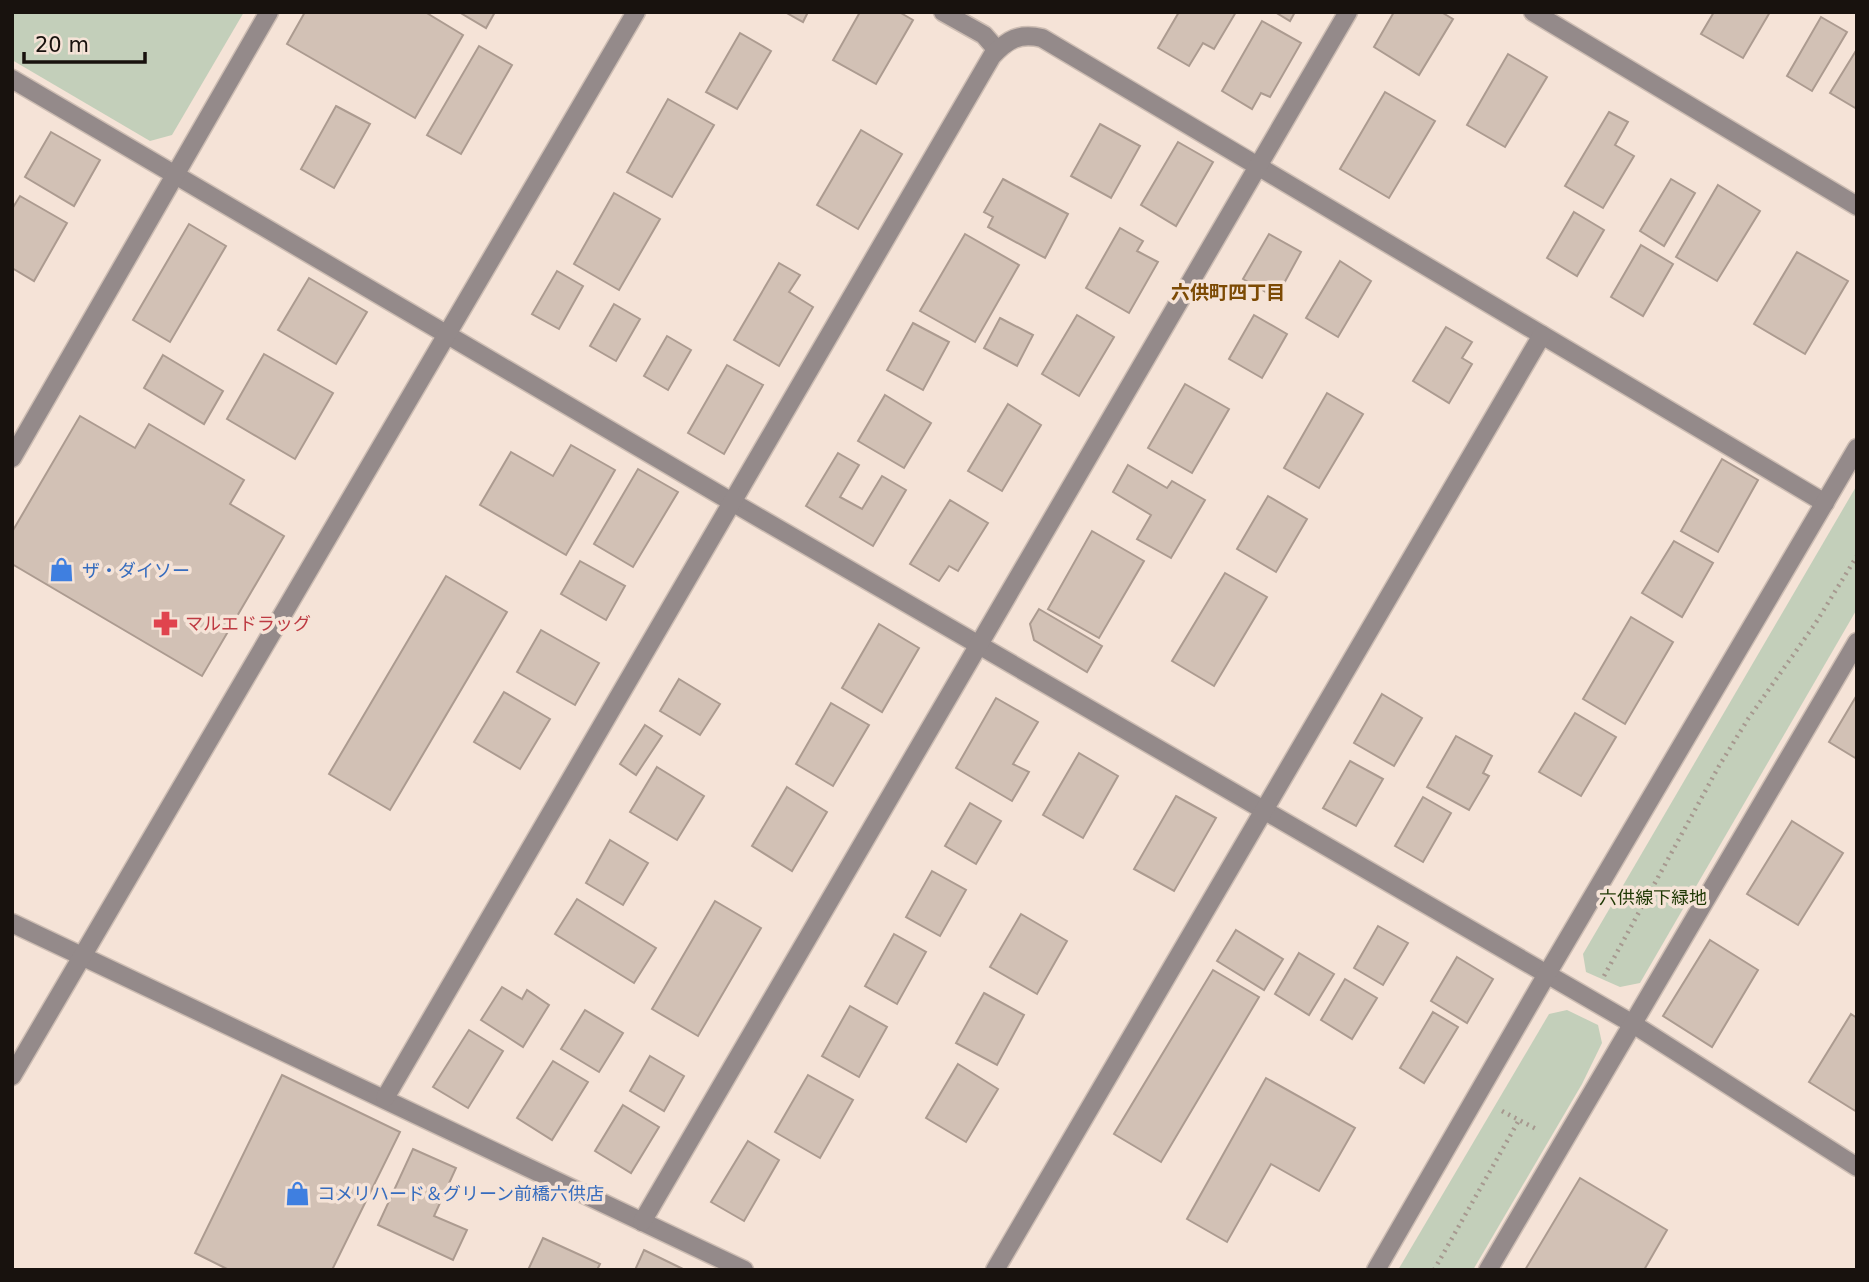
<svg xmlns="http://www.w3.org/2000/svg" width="1869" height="1282" viewBox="0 0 1869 1282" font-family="'DejaVu Sans','Noto Sans JP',sans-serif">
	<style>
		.green { fill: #c3cfba }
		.building { fill: #d2c1b5; stroke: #ac9b90; stroke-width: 2 }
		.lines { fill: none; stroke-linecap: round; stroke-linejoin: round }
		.pedestrian-casing { stroke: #cdbdb3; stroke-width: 21 }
		.minor-casing { stroke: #cdbdb3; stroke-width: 21 }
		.tertiary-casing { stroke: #cdbdb3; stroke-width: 21 }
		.path { stroke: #a6988f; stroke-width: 4.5; stroke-dasharray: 2 5; stroke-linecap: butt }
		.pedestrian { stroke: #948a8a; stroke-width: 18 }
		.minor { stroke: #948a8a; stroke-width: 18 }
		.tertiary { stroke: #948a8a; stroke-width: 18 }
		.labels { text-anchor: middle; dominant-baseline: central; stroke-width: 7; stroke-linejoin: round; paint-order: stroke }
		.shop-label { font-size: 18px; fill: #366cbe; stroke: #f5e3d7; text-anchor: start }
		.health-label { font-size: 18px; fill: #be3a42; stroke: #f5e3d7; text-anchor: start }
		.park-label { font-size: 18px; fill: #1f3804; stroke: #f5e3d7 }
		.neighbourhood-label { font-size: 19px; font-weight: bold; fill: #7c4a04; stroke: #f5e3d7 }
	</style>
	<rect width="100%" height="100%" fill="#f5e3d7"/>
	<g class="green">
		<path d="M12 12H244L172 135 150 141 12 60Z"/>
		<path d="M1857 485V609L1640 983 1620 987 1586 972 1583 954Z"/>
		<path d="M1567 1010 1598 1025 1602 1043 1582 1084 1473 1270H1398L1549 1014Z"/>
	</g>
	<g class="building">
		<path d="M305 12H425L463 35 415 118 287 44Z"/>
		<path d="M459 12H495L486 28Z"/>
		<path d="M785 12H808L803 22Z"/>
		<path d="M860 12H899L913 20 876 84 833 60Z"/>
		<path d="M1179 12H1236L1214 49 1203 43 1189 66 1158 48Z"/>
		<path d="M1275 12H1295L1290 21Z"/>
		<path d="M1394 12H1441L1453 19 1419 75 1374 47Z"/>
		<path d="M1714 12H1770L1743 58 1701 34Z"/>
		<path d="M1821 17 1847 32 1812 91 1787 76Z"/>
		<path d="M1262 21 1301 43 1270 97 1261 93 1252 109 1222 91Z"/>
		<path d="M740 33 771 51 737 109 706 92Z"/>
		<path d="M479 46 512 65 461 154 427 135Z"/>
		<path d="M1857 49V109L1830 93Z"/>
		<path d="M1508 54 1547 77 1505 147 1467 125Z"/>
		<path d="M1385 92 1435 121 1389 198 1340 169Z"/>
		<path d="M668 99 714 125 672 197 627 172Z"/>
		<path d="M336 106 370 124 334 188 301 169Z"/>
		<path d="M1609 112 1628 122 1615 145 1634 156 1603 208 1565 186Z"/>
		<path d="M1100 124 1140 146 1111 198 1071 176Z"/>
		<path d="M861 130 902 154 858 229 817 205Z"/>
		<path d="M51 132 100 160 74 206 25 177Z"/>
		<path d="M1178 142 1213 162 1176 226 1141 205Z"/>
		<path d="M1003 179 1068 214 1045 258 988 227 993 217 984 212Z"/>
		<path d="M1671 179 1695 193 1664 246 1640 231Z"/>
		<path d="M1718 185 1760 211 1717 281 1676 257Z"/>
		<path d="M614 193 660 219 619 290 574 264Z"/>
		<path d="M20 196 67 223 34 281 12 268V209Z"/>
		<path d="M1574 212 1604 230 1577 276 1547 258Z"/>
		<path d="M189 224 226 246 170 342 133 320Z"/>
		<path d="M1120 228 1143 241 1137 251 1158 262 1129 313 1086 288Z"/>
		<path d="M965 234 1019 265 975 342 920 311Z"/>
		<path d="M1269 234 1301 252 1276 298 1243 279Z"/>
		<path d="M1641 245 1673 264 1643 316 1611 297Z"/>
		<path d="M1797 252 1848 281 1805 354 1754 324Z"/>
		<path d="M1340 261 1371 281 1338 337 1306 318Z"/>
		<path d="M779 263 800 275 789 292 813 307 779 366 734 340Z"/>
		<path d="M557 271 583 286 559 329 532 314Z"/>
		<path d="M309 278 367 312 336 364 278 330Z"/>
		<path d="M614 304 640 319 616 361 590 346Z"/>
		<path d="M1077 315 1114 337 1079 396 1042 374Z"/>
		<path d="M1254 315 1287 334 1262 378 1229 359Z"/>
		<path d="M1000 318 1033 335 1017 366 984 348Z"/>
		<path d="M913 323 949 342 923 390 887 370Z"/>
		<path d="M1446 327 1472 342 1462 358 1472 364 1449 403 1413 381Z"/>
		<path d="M667 336 691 350 668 390 644 376Z"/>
		<path d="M264 354 333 393 295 459 227 419Z"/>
		<path d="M163 355 223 391 204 424 144 388Z"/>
		<path d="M727 365 763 385 724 454 688 433Z"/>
		<path d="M1185 384 1229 409 1192 473 1148 448Z"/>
		<path d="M1327 393 1363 414 1319 488 1284 468Z"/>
		<path d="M885 395 931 423 904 468 858 441Z"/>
		<path d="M1008 404 1041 425 1002 491 968 471Z"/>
		<path d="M80 416 135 448 149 424 244 480 230 504 284 536 202 676 12 564V532Z"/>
		<path d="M571 445 615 470 566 555 480 505 511 452 553 476Z"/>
		<path d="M838 453 859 465 840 497 862 509 882 476 906 490 873 546 806 506Z"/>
		<path d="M1722 459 1758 480 1718 552 1681 531Z"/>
		<path d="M1128 465 1167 488 1172 481 1205 500 1171 558 1137 539 1151 515 1113 492Z"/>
		<path d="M638 469 678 492 633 567 594 544Z"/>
		<path d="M1268 496 1307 519 1276 572 1237 549Z"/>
		<path d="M950 500 988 523 958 571 949 566 939 581 910 564Z"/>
		<path d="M1092 531 1144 561 1099 638 1048 609Z"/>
		<path d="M1674 541 1713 563 1682 617 1642 593Z"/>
		<path d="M580 561 625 586 606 620 561 594Z"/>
		<path d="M1225 573 1267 597 1214 686 1172 661Z"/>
		<path d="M446 576 507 612 390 810 329 774Z"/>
		<path d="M1039 609 1102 646 1087 672 1034 640 1030 624Z"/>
		<path d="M1631 617 1673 642 1625 724 1583 699Z"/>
		<path d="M879 624 919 648 882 712 842 688Z"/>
		<path d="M541 630 599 663 575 705 517 672Z"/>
		<path d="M679 679 720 704 700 735 660 711Z"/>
		<path d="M504 692 550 719 520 769 474 742Z"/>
		<path d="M1382 694 1422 718 1394 766 1354 743Z"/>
		<path d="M1857 695V759L1829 742Z"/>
		<path d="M996 698 1038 722 1013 764 1029 772 1012 801 956 768Z"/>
		<path d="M831 703 869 725 833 786 796 764Z"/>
		<path d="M1575 713 1616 737 1581 796 1539 772Z"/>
		<path d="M645 725 662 736 636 775 620 764Z"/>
		<path d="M1456 736 1492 756 1483 773 1489 776 1469 810 1427 787Z"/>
		<path d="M1079 753 1118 776 1083 838 1043 815Z"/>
		<path d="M1350 761 1383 779 1356 826 1323 808Z"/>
		<path d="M657 767 704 796 677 840 630 812Z"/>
		<path d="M787 787 827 812 792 871 752 846Z"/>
		<path d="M1176 796 1216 818 1174 891 1134 869Z"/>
		<path d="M1423 797 1451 813 1423 862 1395 846Z"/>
		<path d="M970 803 1001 821 976 864 945 846Z"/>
		<path d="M1792 821 1843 853 1798 925 1747 894Z"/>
		<path d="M610 840 648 863 623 905 586 883Z"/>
		<path d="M932 871 966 890 940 936 906 917Z"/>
		<path d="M577 899 656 948 634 983 555 934Z"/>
		<path d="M715 901 761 928 698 1036 652 1009Z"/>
		<path d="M1021 914 1067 941 1037 994 990 967Z"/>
		<path d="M1378 926 1408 943 1383 985 1354 968Z"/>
		<path d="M1236 930 1283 959 1264 990 1217 961Z"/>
		<path d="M894 934 926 952 897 1004 865 986Z"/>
		<path d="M1710 940 1758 970 1712 1047 1663 1016Z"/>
		<path d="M1299 953 1334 974 1309 1015 1275 994Z"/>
		<path d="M1457 957 1493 979 1467 1023 1431 1001Z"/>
		<path d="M1213 970 1259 997 1161 1162 1114 1134Z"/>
		<path d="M1345 979 1377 998 1352 1039 1321 1020Z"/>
		<path d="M502 987 522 999 527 990 549 1005 523 1047 481 1020Z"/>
		<path d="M984 993 1024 1015 997 1065 956 1043Z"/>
		<path d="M850 1006 887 1027 859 1077 822 1056Z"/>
		<path d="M585 1010 623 1033 599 1072 561 1049Z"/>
		<path d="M1433 1012 1458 1027 1424 1083 1400 1068Z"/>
		<path d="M1851 1014 1857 1018V1112L1809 1082Z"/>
		<path d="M469 1030 503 1051 468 1108 433 1087Z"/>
		<path d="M650 1056 684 1076 664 1111 630 1091Z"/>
		<path d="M553 1061 588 1082 552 1140 517 1118Z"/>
		<path d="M958 1064 998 1089 966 1142 926 1118Z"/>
		<path d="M282 1075 400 1132 332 1270H229L195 1253Z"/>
		<path d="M808 1075 853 1100 820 1158 775 1132Z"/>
		<path d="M1266 1078 1355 1128 1319 1191 1271 1164 1227 1242 1187 1219Z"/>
		<path d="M623 1105 659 1127 631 1173 595 1151Z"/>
		<path d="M748 1141 779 1160 744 1221 711 1202Z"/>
		<path d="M413 1149 456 1168 434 1216 467 1230 453 1260 378 1225Z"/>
		<path d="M1580 1178 1667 1230 1644 1270H1525Z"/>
		<path d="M543 1238 600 1264 597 1270H528Z"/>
		<path d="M644 1250 685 1270H635Z"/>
	</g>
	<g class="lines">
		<defs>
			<path id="pedestrian" d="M943 12 984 35 997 50"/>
			<g id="minor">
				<path d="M12 79 732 502 1633 1024 1857 1167"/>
				<path d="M12 458 269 12"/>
				<path d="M12 923 744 1270"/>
				<path d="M385 1098 992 56C1008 39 1019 33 1042 38L1825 503"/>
				<path d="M642 1222 1348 12"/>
				<path d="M995 1270 1542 335"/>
				<path d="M1376 1270 1547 974 1857 448"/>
				<path d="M1488 1270 1857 642"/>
			</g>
			<g id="tertiary">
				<path d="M1533 12 1857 206"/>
				<path d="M12 1076 636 12"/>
			</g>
		</defs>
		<use href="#pedestrian" class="pedestrian-casing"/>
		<use href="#minor" class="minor-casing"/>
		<use href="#tertiary" class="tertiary-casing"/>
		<g class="path">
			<path d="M1604 976 1719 766 1748 719 1815 624 1857 556"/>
			<path d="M1502 1111 1538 1130"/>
			<path d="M1434 1270 1519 1120"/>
		</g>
		<use href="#pedestrian" class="pedestrian"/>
		<use href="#minor" class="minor"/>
		<use href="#tertiary" class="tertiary"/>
	</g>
	<defs>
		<symbol id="shop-bare" viewBox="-9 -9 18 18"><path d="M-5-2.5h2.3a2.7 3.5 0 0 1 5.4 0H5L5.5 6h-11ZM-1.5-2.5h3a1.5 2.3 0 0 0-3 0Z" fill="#3f7fe0" stroke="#f5e3d7" stroke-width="2.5" paint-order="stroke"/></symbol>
		<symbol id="pharmacy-bare" viewBox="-9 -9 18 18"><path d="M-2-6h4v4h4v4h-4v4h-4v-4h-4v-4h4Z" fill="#e0444e" stroke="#f5e3d7" stroke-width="2.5" paint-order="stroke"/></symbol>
	</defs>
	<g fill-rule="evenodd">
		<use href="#shop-bare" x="44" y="552" width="35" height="35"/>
		<use href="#pharmacy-bare" x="148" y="606" width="35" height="35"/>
		<use href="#shop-bare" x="280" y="1176" width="35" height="35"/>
	</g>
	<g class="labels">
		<g class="shop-label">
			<text x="82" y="570">ザ・ダイソー</text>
			<text x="317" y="1193">コメリハード＆グリーン前橋六供店</text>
		</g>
		<g class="health-label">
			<text x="185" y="623">マルエドラッグ</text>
		</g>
		<g class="park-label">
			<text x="1653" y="897">六供線下緑地</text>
		</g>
		<g class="neighbourhood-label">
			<text x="1228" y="292">六供町四丁目</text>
		</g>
	</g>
	<rect width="1869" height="1282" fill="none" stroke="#18120e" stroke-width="28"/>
	<path d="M24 52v10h121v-10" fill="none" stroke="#18120e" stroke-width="3.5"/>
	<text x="35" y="52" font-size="21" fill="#18120e" stroke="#f5e3d7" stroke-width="5" paint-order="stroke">20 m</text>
</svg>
